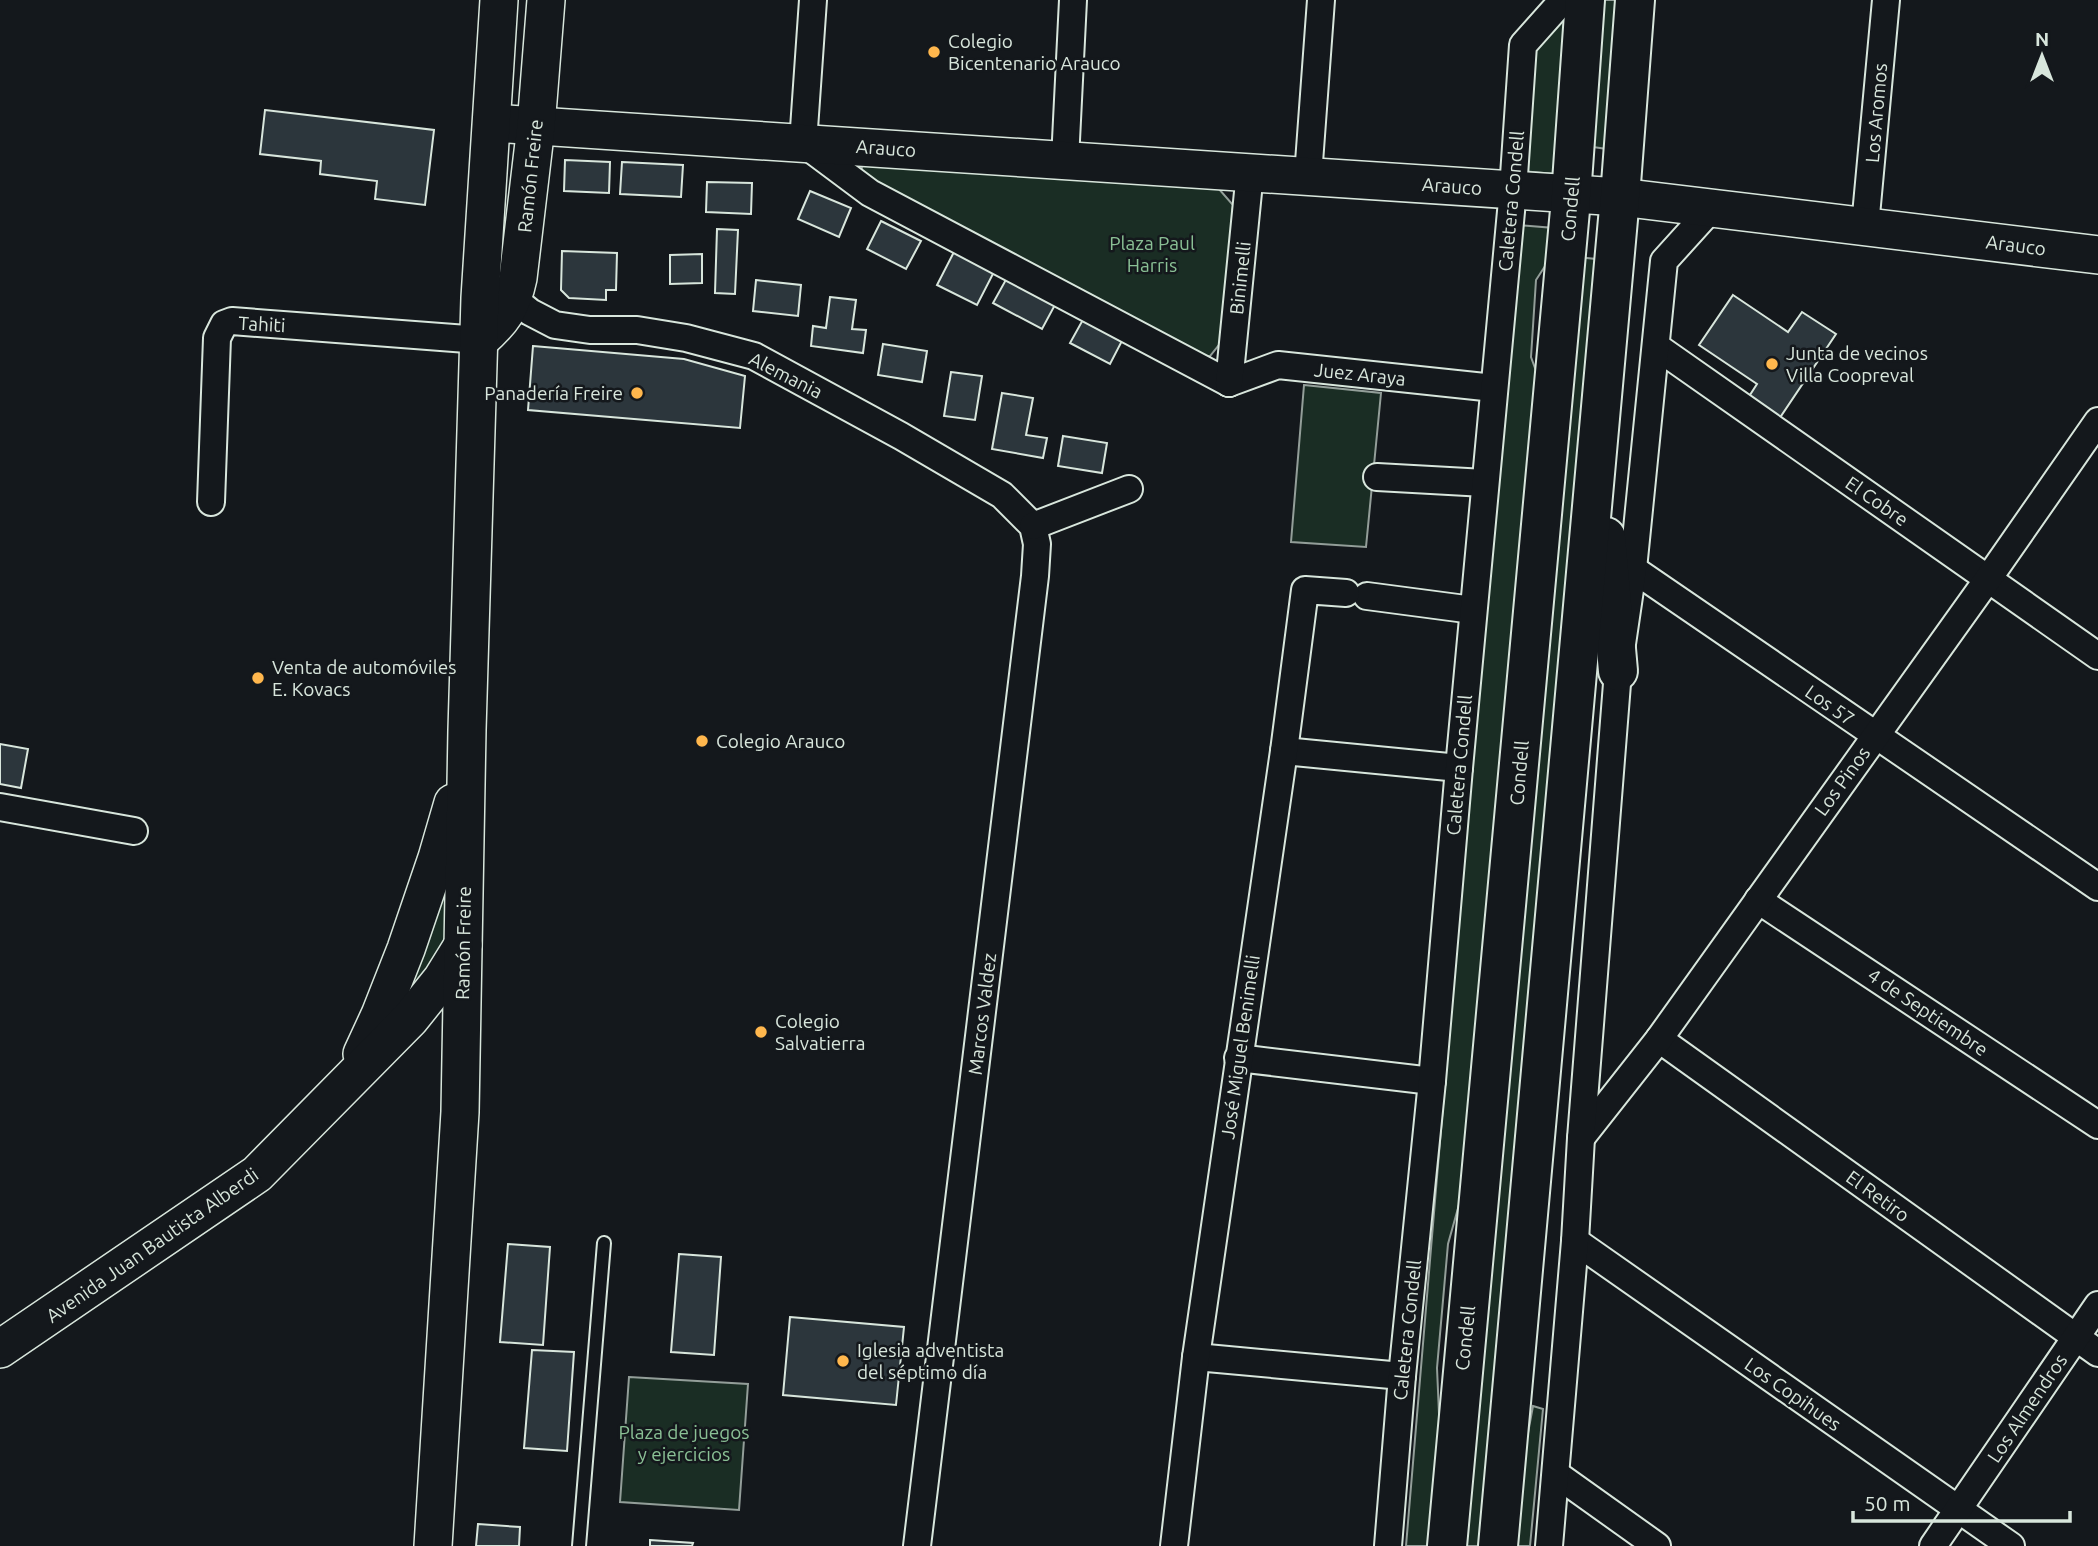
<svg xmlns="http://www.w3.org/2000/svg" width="2098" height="1546" viewBox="0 0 2098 1546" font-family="Ubuntu,sans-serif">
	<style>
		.green { fill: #1a2d24; stroke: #939e99; stroke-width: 2 }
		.building { fill: #2c363c; stroke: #d8e6dc; stroke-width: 2 }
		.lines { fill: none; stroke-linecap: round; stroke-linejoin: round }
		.lane-casing { stroke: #d8e6dc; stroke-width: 16 }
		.street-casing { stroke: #d8e6dc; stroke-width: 30 }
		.secondary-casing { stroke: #d8e6dc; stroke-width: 40 }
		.primary-casing { stroke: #d8e6dc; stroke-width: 42 }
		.lane { stroke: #14181c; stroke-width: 12 }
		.street { stroke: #14181c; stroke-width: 26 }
		.secondary { stroke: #14181c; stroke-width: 37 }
		.primary { stroke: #14181c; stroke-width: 38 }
		.poi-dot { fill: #ffb74d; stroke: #14181c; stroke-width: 2.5 }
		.labels { text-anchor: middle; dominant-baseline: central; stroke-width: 5; stroke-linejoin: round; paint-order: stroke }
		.poi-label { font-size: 19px; fill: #d8e6dc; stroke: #14181c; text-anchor: start }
		.street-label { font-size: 19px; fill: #d8e6dc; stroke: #14181c }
		.park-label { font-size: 19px; fill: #8ac095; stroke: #14181c }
	</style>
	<rect width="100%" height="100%" fill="#14181c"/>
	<g class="green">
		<path d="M1599 0H1620L1607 149 1586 146Z"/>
		<path d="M1570 5 1556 174 1521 171 1531 52Z"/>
		<path d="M869 160 1219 189 1233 205 1222 341 1210 356 1194 360 861 177 862 166Z"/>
		<path d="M1517 225 1554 228 1551 257 1536 280 1531 357 1539 379 1462 1194 1448 1244 1437 1368 1441 1459 1433 1546H1406Z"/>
		<path d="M1577 257 1596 259 1480 1546H1461Z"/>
		<path d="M1304 385 1381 393 1366 547 1291 542Z"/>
		<path d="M456 857 450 946 393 1015Z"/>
		<path d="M629 1377 748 1384 739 1510 620 1502Z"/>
		<path d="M1533 1406 1543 1409 1530 1546H1507Z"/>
	</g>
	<g class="building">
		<path d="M265 110 434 130 425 205 375 199 377 181 320 174 321 161 260 154Z"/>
		<path d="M565 160 610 162 609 193 564 191Z"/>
		<path d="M622 162 683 165 681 197 620 194Z"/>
		<path d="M707 182 752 183 751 214 706 212Z"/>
		<path d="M810 191 851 208 839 237 798 219Z"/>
		<path d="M881 221 921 241 906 269 867 249Z"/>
		<path d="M717 229 738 230 735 294 715 293Z"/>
		<path d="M956 248 996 268 977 305 937 285Z"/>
		<path d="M562 251 617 253 616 290H606V300L569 298 561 290Z"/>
		<path d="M702 254V283L670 284V255Z"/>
		<path d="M1008 276 1056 303 1042 329 993 303Z"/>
		<path d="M756 280 801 285 798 316 753 311Z"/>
		<path d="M1733 295 1788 332 1802 312 1836 334 1779 419 1748 398 1757 384 1699 345Z"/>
		<path d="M830 297 856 300 852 329 866 330 863 353 811 346 813 326 826 328Z"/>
		<path d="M1085 316 1124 337 1110 364 1070 343Z"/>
		<path d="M883 344 927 351 922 382 878 375Z"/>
		<path d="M533 346 684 359 745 376 740 428 528 410Z"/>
		<path d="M951 372 982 376 975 420 944 416Z"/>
		<path d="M1002 393 1033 398 1026 435 1047 438 1043 458 992 449Z"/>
		<path d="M1063 436 1107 443 1102 473 1058 466Z"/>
		<path d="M0 744 28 749 21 788 0 784Z"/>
		<path d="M508 1244 550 1247 543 1345 500 1342Z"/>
		<path d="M679 1254 721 1257 714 1355 671 1352Z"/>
		<path d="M790 1317 904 1327 896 1405 783 1395Z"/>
		<path d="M532 1350 574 1352 567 1451 524 1448Z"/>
		<path d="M478 1524 520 1527 519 1546H476Z"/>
		<path d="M650 1540 693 1543 692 1546H650Z"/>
	</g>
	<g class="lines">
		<defs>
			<path id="lane" d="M579 1546 604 1243"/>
			<g id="street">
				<path d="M813 0 803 143 870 193 1229 383"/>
				<path d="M1065 160 1073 0"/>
				<path d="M1308 176 1321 0"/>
				<path d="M1865 226 1886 0"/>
				<path d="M514 299 530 312 555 325 590 330H637L686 338 754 356 901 436 1002 495 1033 526 1037 544 1035 576 917 1546"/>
				<path d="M1657 347 2098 656"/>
				<path d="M1229 383 1278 365 1494 388"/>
				<path d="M1229 383 1250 172"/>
				<path d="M1377 477 1485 483"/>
				<path d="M211 502 217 338 224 324 232 321 480 340"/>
				<path d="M1033 526 1129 489"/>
				<path d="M1633 569 2098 887"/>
				<path d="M1367 596 1473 610"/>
				<path d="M1284 751 1459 768"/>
				<path d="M0 807 134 831"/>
				<path d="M1758 900 2098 1125"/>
				<path d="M1659 1039 2098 1353"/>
				<path d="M1238 1058 1432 1081"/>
				<path d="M1581 1138 1659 1039 1988 579 2098 421"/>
				<path d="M1575 1241 2011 1546"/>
				<path d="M1196 1357 1402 1376"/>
				<path d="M1556 1474 1657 1546"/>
				<path d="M1174 1546 1196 1357 1284 751 1305 590 1346 593"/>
				<path d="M1388 1546 1402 1376 1432 1081 1459 768 1513 190 1523 45 1563 0"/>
				<path d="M1549 1546 1575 1241 1581 1138 1618 671 1633 569 1664 261 1712 208"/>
				<path d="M1933 1546 2098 1305"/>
			</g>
			<g id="secondary">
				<path d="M492 123 1620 197 2098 255"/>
				<path d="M480 340C502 321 512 307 518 278L536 126 546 0"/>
				<path d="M362 1054 380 1015 406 949 437 858 453 803"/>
				<path d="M0 1349 257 1174 410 1019 442 979 463 945"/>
				<path d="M433 1546 460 1112 467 730 480 298 499 0"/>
			</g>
			<g id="primary">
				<path d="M1606 537 1618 671"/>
				<path d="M1447 1546 1570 210 1585 0"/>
				<path d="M1498 1546 1620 197 1635 0"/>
			</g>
		</defs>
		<use href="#lane" class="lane-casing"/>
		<use href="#street" class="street-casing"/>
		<use href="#secondary" class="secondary-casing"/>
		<use href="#primary" class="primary-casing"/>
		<use href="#lane" class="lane"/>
		<use href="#street" class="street"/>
		<use href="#secondary" class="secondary"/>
		<use href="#primary" class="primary"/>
	</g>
	<g class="poi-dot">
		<circle cx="934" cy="52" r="7"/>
		<circle cx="1772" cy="364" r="7"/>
		<circle cx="637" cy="393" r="7"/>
		<circle cx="258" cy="678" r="7"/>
		<circle cx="702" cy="741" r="7"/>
		<circle cx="761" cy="1032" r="7"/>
		<circle cx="843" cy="1361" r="7"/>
	</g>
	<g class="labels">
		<g class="poi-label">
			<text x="948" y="41">Colegio<tspan x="948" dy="22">Bicentenario Arauco</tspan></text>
			<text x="1786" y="353">Junta de vecinos<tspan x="1786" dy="22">Villa Coopreval</tspan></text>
			<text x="623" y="393" text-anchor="end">Panadería Freire</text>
			<text x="272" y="667">Venta de automóviles<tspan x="272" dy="22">E. Kovacs</tspan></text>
			<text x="716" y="741">Colegio Arauco</text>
			<text x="775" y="1021">Colegio<tspan x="775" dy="22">Salvatierra</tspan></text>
			<text x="857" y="1350">Iglesia adventista<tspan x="857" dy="22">del séptimo día</tspan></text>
		</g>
		<g class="street-label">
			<text transform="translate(1876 113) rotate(-85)">Los Aromos</text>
			<text transform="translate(886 148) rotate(4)">Arauco</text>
			<text transform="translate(530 176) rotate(-84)">Ramón Freire</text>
			<text transform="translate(1452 186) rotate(4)">Arauco</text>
			<text transform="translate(1511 201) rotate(-85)">Caletera Condell</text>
			<text transform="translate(1570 209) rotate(-85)">Condell</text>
			<text transform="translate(2016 245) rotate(7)">Arauco</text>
			<text transform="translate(1240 278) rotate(-84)">Binimelli</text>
			<text transform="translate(262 324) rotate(3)">Tahiti</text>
			<text transform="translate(1360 374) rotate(6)">Juez Araya</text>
			<text transform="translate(786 375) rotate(27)">Alemania</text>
			<text transform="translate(1877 501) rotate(35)">El Cobre</text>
			<text transform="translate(1830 705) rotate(35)">Los 57</text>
			<text transform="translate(1459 765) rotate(-85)">Caletera Condell</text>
			<text transform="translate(1519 773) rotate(-85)">Condell</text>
			<text transform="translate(1842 781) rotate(-54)">Los Pinos</text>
			<text transform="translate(463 943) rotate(-89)">Ramón Freire</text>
			<text transform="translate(1928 1012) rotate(34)">4 de Septiembre</text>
			<text transform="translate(982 1014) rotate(-83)">Marcos Valdez</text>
			<text transform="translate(1240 1047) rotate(-82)">José Miguel Benimelli</text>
			<text transform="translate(1878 1196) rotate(36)">El Retiro</text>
			<text transform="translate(152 1245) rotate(-35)">Avenida Juan Bautista Alberdi</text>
			<text transform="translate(1407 1330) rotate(-84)">Caletera Condell</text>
			<text transform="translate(1465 1338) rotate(-84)">Condell</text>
			<text transform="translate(1793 1394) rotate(35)">Los Copihues</text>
			<text transform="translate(2027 1408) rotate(-56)">Los Almendros</text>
		</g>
		<g class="park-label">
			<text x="1152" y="243">Plaza Paul<tspan x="1152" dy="22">Harris</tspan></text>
			<text x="684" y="1432">Plaza de juegos<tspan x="684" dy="22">y ejercicios</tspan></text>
		</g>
	</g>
	<g transform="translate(2042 56)" stroke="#14181c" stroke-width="5" paint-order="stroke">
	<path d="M0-5L12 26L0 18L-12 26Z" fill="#d8e6dc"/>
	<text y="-10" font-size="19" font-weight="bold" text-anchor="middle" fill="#d8e6dc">N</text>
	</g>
	<path d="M1853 1511v10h217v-10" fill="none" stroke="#d8e6dc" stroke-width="3.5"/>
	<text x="1864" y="1511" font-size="21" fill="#d8e6dc" stroke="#14181c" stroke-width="5" paint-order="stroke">50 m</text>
</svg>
